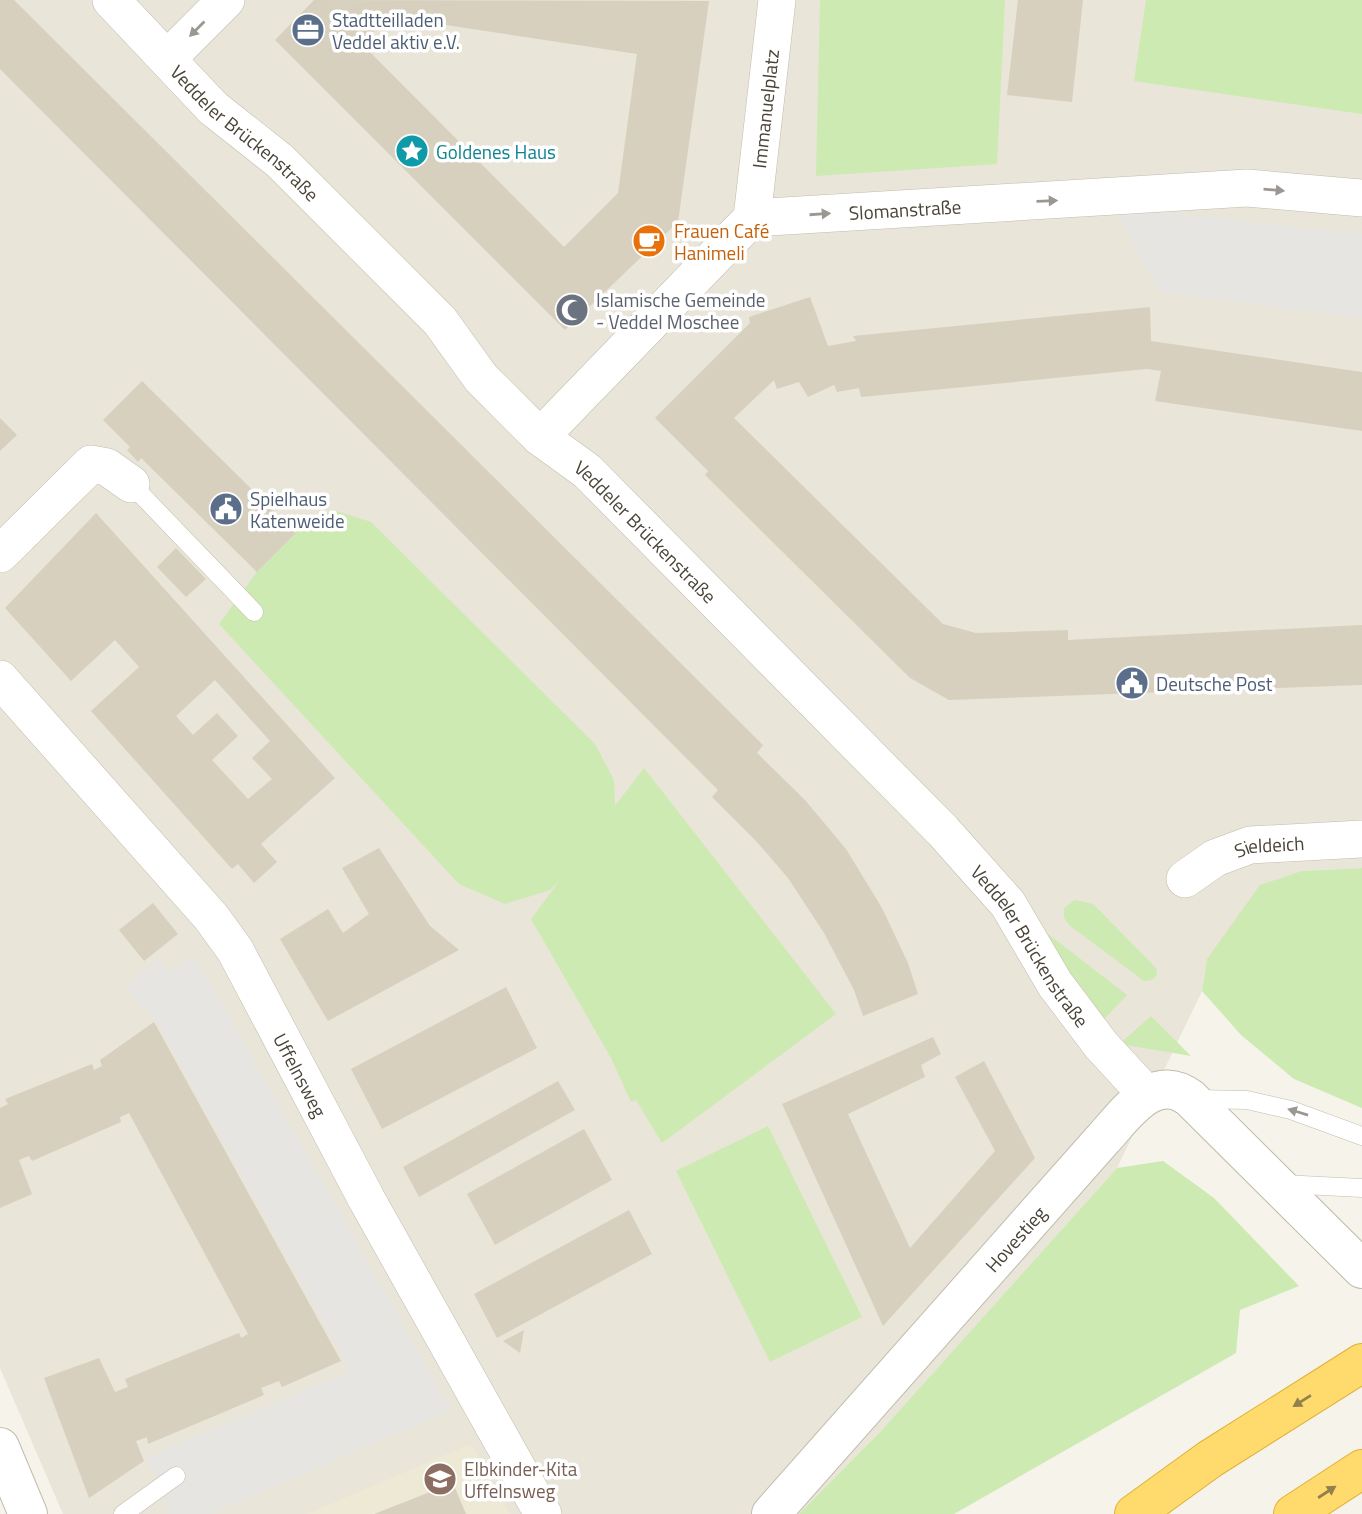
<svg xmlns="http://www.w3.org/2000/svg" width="1362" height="1514" viewBox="0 0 1362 1514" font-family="'Titillium Web',sans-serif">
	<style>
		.residential { fill: #e9e5d8 }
		.education { fill: #eee9d4 }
		.green { fill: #cdeab3 }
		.parking { fill: #e7e5e2 }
		.building { fill: #d7d0bf; fill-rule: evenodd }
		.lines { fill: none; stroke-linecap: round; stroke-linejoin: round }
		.service-casing { stroke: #c1bcac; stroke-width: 19 }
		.minor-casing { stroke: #c1bcac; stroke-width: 38 }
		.tertiary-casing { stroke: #c1bcac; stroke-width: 40 }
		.motorway-casing { stroke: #e0b03a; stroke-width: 40 }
		.service { stroke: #fff; stroke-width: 18 }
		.minor { stroke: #fff; stroke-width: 37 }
		.tertiary { stroke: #fff; stroke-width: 38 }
		.motorway { stroke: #ffda6c; stroke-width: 38 }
		.oneway { fill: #9b9892 }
		.oneway2 { fill: #92804d }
		.labels { text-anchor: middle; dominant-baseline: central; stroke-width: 7; stroke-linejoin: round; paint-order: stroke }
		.service-label { font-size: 19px; fill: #4e5e75; stroke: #fff; text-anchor: start }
		.street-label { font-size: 19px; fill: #4a4438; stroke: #fff }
		.culture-label { font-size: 19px; fill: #0d838f; stroke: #fff; text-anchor: start }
		.food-label { font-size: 19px; fill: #c56008; stroke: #fff; text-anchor: start }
		.worship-label { font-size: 19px; fill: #5b616d; stroke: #fff; text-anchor: start }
		.education-label { font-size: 19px; fill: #785e54; stroke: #fff; text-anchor: start }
	</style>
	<rect width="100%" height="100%" fill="#f5f3ea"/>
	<path class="residential" d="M0 0H1362V868L1302 871 1207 959 1202 991 1117 1168 881 1431 799 1514H63L0 1368Z"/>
	<path class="education" d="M471 1444 510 1514H307Z"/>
	<g class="green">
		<path d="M820 0H1005L997 164 816 176Z"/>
		<path d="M1146 0H1362V114L1134 81Z"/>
		<path d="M333 510 371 522 595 744 614 780 615 806 644 768 836 1014 662 1143 636 1100 631 1102 611 1058 531 919 560 880 550 890 505 904 459 884 219 624 257 572 296 533V526Z"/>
		<path d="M1362 868V1108L1294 1079 1241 1035 1202 991 1207 959 1260 885 1302 871Z"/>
		<path d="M1075 900 1093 904 1156 968 1157 975 1152 980 1144 981 1069 925 1064 917V908Z"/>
		<path d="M1048 934 1127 995 1102 1021 1045 935Z"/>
		<path d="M1151 1016 1191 1056 1126 1045 1123 1041Z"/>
		<path d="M768 1126 862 1317 770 1362 676 1171Z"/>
		<path d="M1163 1161 1214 1198 1299 1286 1240 1310 1236 1353 954 1514H799L881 1431 1117 1168Z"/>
	</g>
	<g class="parking">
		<path d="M1113 207 1362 234V318L1159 292Z"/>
		<path d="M195 956 451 1410 211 1514H170L147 1457 347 1373 344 1360 156 1021 125 987 157 958 169 973Z"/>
	</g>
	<g class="building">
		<path d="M0 0H14L763 745 757 753 805 800 846 849 882 908 908 963 918 994 863 1016 854 990 824 933 788 878 757 842 712 797 718 790 0 69Z"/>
		<path d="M314 0 709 1 678 222 565 330 275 40ZM387 16 637 54 618 193 564 247 363 45Z"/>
		<path d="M1018 0H1083L1072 102 1007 95Z"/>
		<path d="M810 297 828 346 856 341 853 336 1150 307 1151 341 1362 372V431L1155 401 1161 371 1147 369 861 397 859 388 837 392 834 385 808 397 799 382 777 389 774 380 734 418 943 624 976 633 1068 630V640L1362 625V685L949 700 910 678 705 475 708 471 655 418 750 323 749 317Z"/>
		<path d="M142 381 296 533 257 572 141 458 138 462 127 450 130 447 103 420Z"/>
		<path d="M0 418 17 435 0 451Z"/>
		<path d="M96 513 335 778 261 844 277 862 254 883 238 864 232 869 91 711 139 667 115 640 71 681 5 608ZM215 680 270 741 252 758 272 779 248 799 212 760 238 736 217 713 193 735 176 716Z"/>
		<path d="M176 548 206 579 186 597 157 567Z"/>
		<path d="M379 848 430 926 459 950 328 1021 280 939 328 909 343 933 369 914 342 868Z"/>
		<path d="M153 903 178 934 144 961 119 930Z"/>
		<path d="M506 987 537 1048 382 1129 351 1069Z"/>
		<path d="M154 1022 341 1361 282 1387 279 1381 261 1388 264 1395 148 1444 147 1437 136 1441 144 1461 89 1498 44 1378 99 1358 115 1392 128 1387 125 1379 239 1333 241 1338 248 1334 129 1113 120 1117 121 1122 32 1161 29 1156 19 1160 32 1194 0 1208V1108L8 1104 5 1099 92 1064 94 1070 102 1066 100 1060Z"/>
		<path d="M933 1037 941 1054 921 1065 925 1077 848 1114 910 1248 995 1151 955 1077 984 1061 1035 1158 883 1326 782 1104Z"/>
		<path d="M558 1081 575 1110 419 1197 403 1167Z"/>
		<path d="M584 1129 612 1180 495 1245 467 1194Z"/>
		<path d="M629 1210 652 1254 497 1338 474 1294Z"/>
		<path d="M524 1330 520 1353 503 1341Z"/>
		<path d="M453 1483 466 1514H374Z"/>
	</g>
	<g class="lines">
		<defs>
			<g id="service">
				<path d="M131 484 254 612"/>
				<path d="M1196 1099 1247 1100 1291 1110 1362 1136"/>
				<path d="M1282 1184 1362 1188"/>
				<path d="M123 1514 176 1476"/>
			</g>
			<g id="minor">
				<path id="s1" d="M111 0 213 108 280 161 440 321 481 378 540 437 587 471 943 831 1008 904 1055 984 1101 1045 1147 1095"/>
				<path d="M168 58 226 0"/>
				<path id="s2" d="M752 218 777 0"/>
				<path id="s3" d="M540 437 752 218 1247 188 1362 198"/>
				<path d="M0 554 91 464 107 467 131 484"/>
				<path id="s4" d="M0 679 211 917 235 950 367 1200 543 1514"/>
				<path id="s5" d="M1185 879 1215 858 1250 845 1362 839"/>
			</g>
			<g id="tertiary">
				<path d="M0 1447 28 1514"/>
				<path id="s6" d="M771 1514 1103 1139C1126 1114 1154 1071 1190 1098L1362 1269"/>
			</g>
			<g id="motorway">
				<path d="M1134 1514 1210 1459 1362 1363"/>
				<path d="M1293 1514 1362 1469"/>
			</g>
		</defs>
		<use href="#service" class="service-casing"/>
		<use href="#minor" class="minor-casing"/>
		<use href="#tertiary" class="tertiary-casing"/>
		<use href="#motorway" class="motorway-casing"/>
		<use href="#service" class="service"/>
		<use href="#minor" class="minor"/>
		<use href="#tertiary" class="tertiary"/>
		<use href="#motorway" class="motorway"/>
	</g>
	<defs><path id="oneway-solid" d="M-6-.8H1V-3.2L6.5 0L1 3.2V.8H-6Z" transform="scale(1.75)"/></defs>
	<g class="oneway">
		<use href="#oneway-solid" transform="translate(197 29) rotate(135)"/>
		<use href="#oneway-solid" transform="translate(1274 190) rotate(5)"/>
		<use href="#oneway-solid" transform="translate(1047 201) rotate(-2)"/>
		<use href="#oneway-solid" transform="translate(820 214) rotate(-4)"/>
		<use href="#oneway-solid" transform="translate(1298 1112) rotate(-163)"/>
	</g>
	<g class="oneway2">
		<use href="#oneway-solid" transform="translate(1302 1401) rotate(148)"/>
		<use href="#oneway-solid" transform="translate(1327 1492) rotate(-33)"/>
	</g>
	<defs>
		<symbol id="office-disc" viewBox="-11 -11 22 22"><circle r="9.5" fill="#5c6f8a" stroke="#fff"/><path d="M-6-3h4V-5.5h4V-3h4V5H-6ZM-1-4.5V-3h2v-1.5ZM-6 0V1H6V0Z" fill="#fff"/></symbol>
		<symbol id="sight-disc" viewBox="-11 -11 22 22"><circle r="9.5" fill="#0f9aa8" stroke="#fff"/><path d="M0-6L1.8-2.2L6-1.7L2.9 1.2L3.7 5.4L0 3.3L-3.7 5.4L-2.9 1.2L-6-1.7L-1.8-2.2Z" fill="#fff"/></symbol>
		<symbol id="cafe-disc" viewBox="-11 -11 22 22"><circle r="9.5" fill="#e8710a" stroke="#fff"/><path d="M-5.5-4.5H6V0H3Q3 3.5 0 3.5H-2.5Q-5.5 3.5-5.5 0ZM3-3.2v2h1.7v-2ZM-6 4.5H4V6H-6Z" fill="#fff"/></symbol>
		<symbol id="mosque-disc" viewBox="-11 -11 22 22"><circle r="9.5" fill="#6b7280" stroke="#fff"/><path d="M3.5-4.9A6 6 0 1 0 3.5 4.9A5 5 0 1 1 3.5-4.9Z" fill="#fff"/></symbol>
		<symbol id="civic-disc" viewBox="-11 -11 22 22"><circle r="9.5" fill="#5c6f8a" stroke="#fff"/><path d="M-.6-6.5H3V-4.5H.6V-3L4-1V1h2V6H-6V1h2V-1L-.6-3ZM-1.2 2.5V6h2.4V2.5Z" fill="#fff"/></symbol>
		<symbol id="school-disc" viewBox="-11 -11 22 22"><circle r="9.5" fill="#8d6e63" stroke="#fff"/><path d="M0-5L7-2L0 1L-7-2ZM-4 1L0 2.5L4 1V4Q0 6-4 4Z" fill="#fff"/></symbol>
	</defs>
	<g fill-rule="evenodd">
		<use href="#office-disc" x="289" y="11" width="38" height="38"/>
		<use href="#sight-disc" x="393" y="132" width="38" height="38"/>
		<use href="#cafe-disc" x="630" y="222" width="38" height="38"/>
		<use href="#mosque-disc" x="553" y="291" width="38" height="38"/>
		<use href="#civic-disc" x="207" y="490" width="38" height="38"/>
		<use href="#civic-disc" x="1113" y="664" width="38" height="38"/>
		<use href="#school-disc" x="421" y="1460" width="38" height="38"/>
	</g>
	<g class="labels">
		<g class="service-label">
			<text x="332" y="19">Stadtteilladen<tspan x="332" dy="22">Veddel aktiv e.V.</tspan></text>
			<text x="250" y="498">Spielhaus<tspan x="250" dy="22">Katenweide</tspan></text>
			<text x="1156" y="683">Deutsche Post</text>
		</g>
		<g class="street-label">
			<text stroke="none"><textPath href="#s2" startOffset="110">Immanuelplatz</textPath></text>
			<text stroke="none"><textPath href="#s1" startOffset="189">Veddeler Brückenstraße</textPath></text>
			<text stroke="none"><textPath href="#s3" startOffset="458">Slomanstraße</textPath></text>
			<text stroke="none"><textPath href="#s1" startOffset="756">Veddeler Brückenstraße</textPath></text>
			<text stroke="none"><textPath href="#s5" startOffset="93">Sieldeich</textPath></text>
			<text stroke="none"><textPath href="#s1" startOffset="1323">Veddeler Brückenstraße</textPath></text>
			<text stroke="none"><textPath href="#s4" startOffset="500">Uffelnsweg</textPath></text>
			<text stroke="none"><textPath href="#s6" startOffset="368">Hovestieg</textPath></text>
		</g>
		<g class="culture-label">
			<text x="436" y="151">Goldenes Haus</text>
		</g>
		<g class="food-label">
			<text x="674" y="230">Frauen Café<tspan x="674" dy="22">Hanimeli</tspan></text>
		</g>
		<g class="worship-label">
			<text x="596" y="299">Islamische Gemeinde<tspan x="596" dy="22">- Veddel Moschee</tspan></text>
		</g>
		<g class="education-label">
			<text x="464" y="1468">Elbkinder-Kita<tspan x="464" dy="22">Uffelnsweg</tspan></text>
		</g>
	</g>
</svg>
